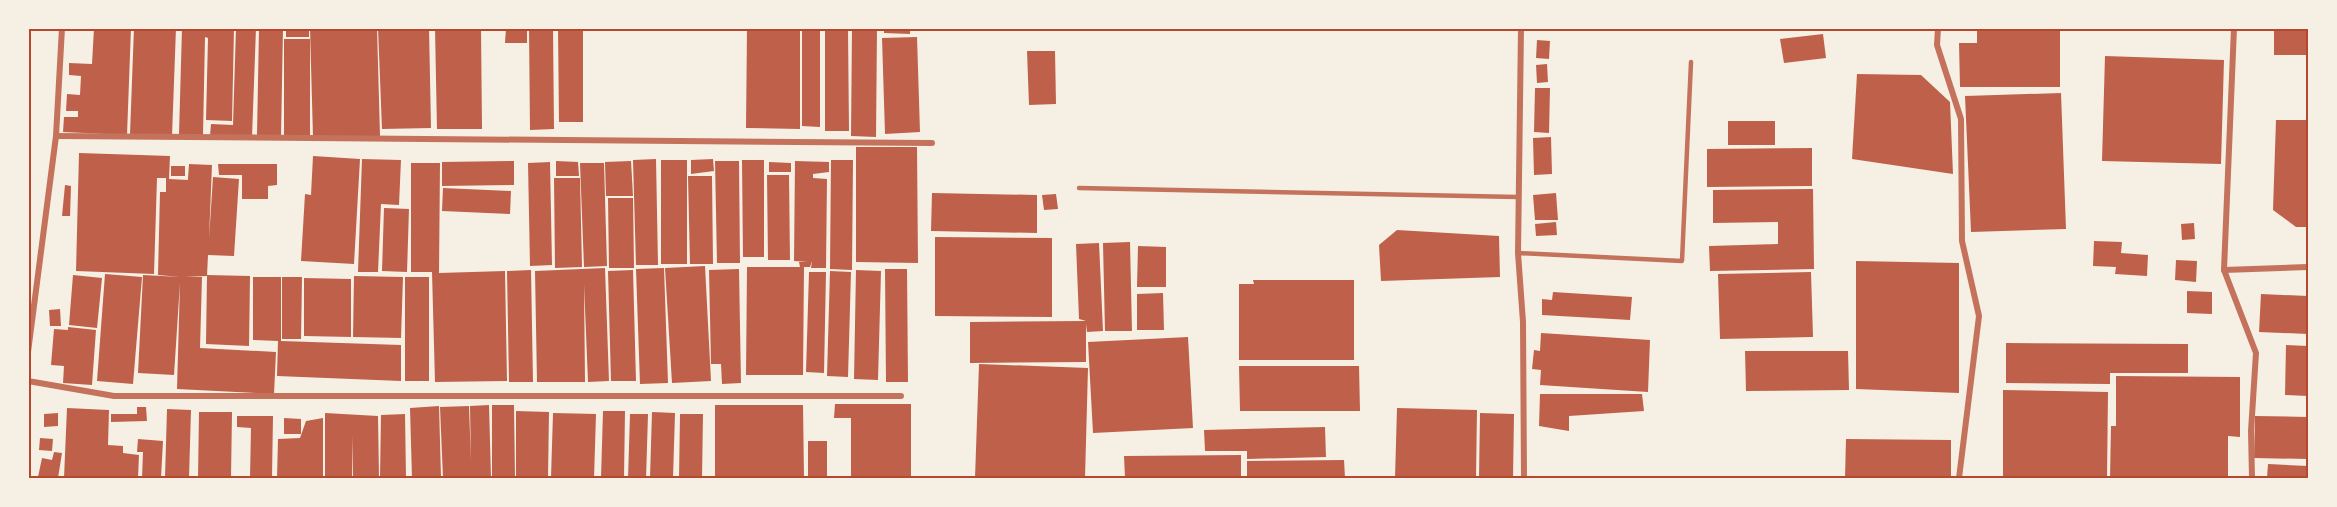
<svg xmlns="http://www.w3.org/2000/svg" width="2337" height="507" viewBox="0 0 2337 507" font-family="Signika,sans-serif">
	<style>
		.building { fill: #bf614a }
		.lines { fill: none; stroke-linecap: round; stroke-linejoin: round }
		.service { stroke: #c5725c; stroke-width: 4.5 }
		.minor { stroke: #c5725c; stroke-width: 6 }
		.neatline { fill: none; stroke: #b5482f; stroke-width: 2 }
	</style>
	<rect width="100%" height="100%" fill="#f6efe4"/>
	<g class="building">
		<path d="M94 28H131L127 135 63 132 64 117H78V111H66L67 94 80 95 81 76 69 75V63L92 64Z"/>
		<path d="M134 28H176L172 136 130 134Z"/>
		<path d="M182 28H234L232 121 206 120 208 38 205 37 203 135 179 134Z"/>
		<path d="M236 28H256L252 137 210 136 211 124 233 125Z"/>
		<path d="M259 28H283L281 136 257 135Z"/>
		<rect x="286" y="28" width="23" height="9"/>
		<path d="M310 28H377L380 136 313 137Z"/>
		<path d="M378 28H429L431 128 382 129Z"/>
		<path d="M435 28H481L482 129H437Z"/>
		<path d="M506 28H527V43H505Z"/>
		<path d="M529 28H553L554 129 530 130Z"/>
		<path d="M558 28H583V122H559Z"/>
		<path d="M747 28H800V129L746 128Z"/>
		<path d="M802 28H820V127L802 126Z"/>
		<path d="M825 28H848L849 131H825Z"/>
		<path d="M852 28H877L876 137 851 136Z"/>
		<path d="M884 28H910V34L884 33Z"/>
		<path d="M1977 28H2060V87H1960L1959 43H1977Z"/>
		<rect x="2274" y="28" width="34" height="27"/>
		<path d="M1823 34 1826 58 1784 63 1780 39Z"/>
		<path d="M917 37 920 132 885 134 882 38Z"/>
		<rect x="284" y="39" width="26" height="98"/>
		<path d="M1537 40 1550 41 1549 59 1536 58Z"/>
		<path d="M1027 51H1055L1056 104 1029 105Z"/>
		<path d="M2105 56 2224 60 2221 164 2102 161Z"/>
		<path d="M1547 64 1548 82 1537 83 1536 65Z"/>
		<path d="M1857 74 1921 75 1950 102 1953 174 1852 159Z"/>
		<path d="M1535 88H1550L1549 133 1534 132Z"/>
		<path d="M2061 93 2066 229 1971 232 1965 96Z"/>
		<path d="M2276 120H2308V227H2296L2273 210Z"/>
		<rect x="1728" y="121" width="47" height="24"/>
		<path d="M1551 137 1552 174 1534 175 1533 138Z"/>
		<path d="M856 147H917L918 263 856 262Z"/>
		<path d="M1812 148V186L1707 187V149Z"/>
		<path d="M79 153 170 156 169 179 188 180 187 193 189 164 212 165 209 239 213 177 239 179 234 256 208 255 207 276 185 277H202L200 348 276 352 274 394 177 389 180 283 174 375 138 373 143 275 180 277 158 275 160 192H166V178H157L154 274 76 271Z"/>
		<path d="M313 156 360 159 354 264 301 261 305 194 311 195Z"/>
		<path d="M362 159 401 160 399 205 381 204 378 272H358Z"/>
		<path d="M656 159 658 265H636L633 160Z"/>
		<path d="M713 159 714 171 691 174V160Z"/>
		<rect x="661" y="160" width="26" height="104"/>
		<path d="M742 160H764V257H743Z"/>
		<path d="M831 160H853L852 270 830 269Z"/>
		<path d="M514 161V185L442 186V162Z"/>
		<path d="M556 161 578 162 579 176H556Z"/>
		<path d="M631 161 633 196H606L605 162Z"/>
		<path d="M715 161H739L740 263H717Z"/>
		<path d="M795 161 829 162V172L813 174V178L827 179 826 268H811L812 261 810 267H804L803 375H746L747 267H800L799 262H808L794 261Z"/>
		<path d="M550 162 552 265 530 266 528 163Z"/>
		<path d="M769 162 791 163V172H769Z"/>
		<path d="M411 163H440L439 273 505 271 507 381 435 382 432 272H411Z"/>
		<path d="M580 163H604L607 266 584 267Z"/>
		<path d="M218 164H277V185L268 186V199H242V175H219Z"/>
		<rect x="171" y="166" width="14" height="10"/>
		<path d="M767 175H789L790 260H768Z"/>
		<path d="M688 176H712L713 264H690Z"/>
		<path d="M554 178H580L582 267 555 268Z"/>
		<path d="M65 185 71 186 70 216H62Z"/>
		<path d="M443 188 511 191 510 214 442 211Z"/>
		<path d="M1813 189 1814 269 1710 271 1709 246 1778 244V222L1713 223V190Z"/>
		<path d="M932 193 1037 195V233L931 231Z"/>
		<path d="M1556 193 1558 220H1535L1533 195Z"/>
		<path d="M1056 194 1058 209 1044 210 1042 195Z"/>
		<path d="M608 198H633L634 268H609Z"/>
		<path d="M384 208 409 209 407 272 382 271Z"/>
		<path d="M1556 222 1557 235 1536 236 1535 224Z"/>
		<path d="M2194 223 2195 239 2182 240 2181 224Z"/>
		<path d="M1397 230 1499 236 1500 277 1381 281 1379 245Z"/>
		<path d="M935 237 1052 238V317L935 316Z"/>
		<path d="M2094 241 2122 242 2121 253 2148 255 2147 276 2115 274 2116 267 2093 266Z"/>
		<path d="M1130 242 1132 331H1105L1103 243Z"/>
		<path d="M1099 243 1103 331 1087 332 1086 324V362L970 363V322L1086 321 1079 319 1076 244Z"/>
		<path d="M1138 246 1166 247V287H1137Z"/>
		<path d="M2176 260 2197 261 2196 282 2175 280Z"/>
		<path d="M1856 261 1959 263V393L1856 389Z"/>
		<path d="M705 266 711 381 672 383 665 268Z"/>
		<path d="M605 268 609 381 588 382 584 284 585 382H537L535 271Z"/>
		<path d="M664 268 668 383 640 384 636 269Z"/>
		<path d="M739 269 741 383 722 384 721 364H711L709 270Z"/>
		<path d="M885 269H907L908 382H886Z"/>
		<path d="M531 270 533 382H509L507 271Z"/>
		<path d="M633 270 636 381H611L608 271Z"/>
		<path d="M856 270 881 271 878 380 854 379Z"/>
		<path d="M830 271 851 272 848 377 827 376Z"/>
		<path d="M809 272H826L824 373 806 372Z"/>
		<path d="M1811 272 1813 337 1720 339 1718 274Z"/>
		<path d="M105 274 142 277 133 384 97 381Z"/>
		<path d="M73 275 102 278 97 328 69 325Z"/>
		<path d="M207 275 250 276 249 346 206 344Z"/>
		<path d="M354 276 403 277 401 338 353 337Z"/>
		<path d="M253 277H281V341L401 345V381L277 376 278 341 253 340Z"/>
		<path d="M282 277H302L301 339H282Z"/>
		<rect x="405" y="277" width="24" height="104"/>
		<path d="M304 278 351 279V337L304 336Z"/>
		<path d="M1253 280H1354V360H1239V284H1254Z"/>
		<path d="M2187 291 2212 292V314L2187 313Z"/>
		<path d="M1553 292 1632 297 1630 320 1542 315V299L1552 300Z"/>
		<path d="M1163 293 1164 330H1137V294Z"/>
		<path d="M2261 294 2308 296V334L2259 332Z"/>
		<path d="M60 309 61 326H50L49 310Z"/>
		<path d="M68 327 96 330 92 385 63 383 64 366 51 365 54 329 68 330Z"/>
		<path d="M1541 333 1650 340 1648 392 1540 385 1541 370 1532 369 1534 350 1540 351Z"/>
		<path d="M1188 337 1193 428 1093 433 1088 342Z"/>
		<path d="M2006 343 2188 344V373H2110V384L2006 383Z"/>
		<path d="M2286 345 2308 346V396L2285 395Z"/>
		<path d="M1745 351H1848L1849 390 1746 391Z"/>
		<path d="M979 364 1088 368 1085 478H975Z"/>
		<path d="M1239 366H1359L1360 411H1240Z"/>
		<path d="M2116 376 2240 377V437L2228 436V478H2110L2111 426H2116Z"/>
		<path d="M2003 390 2108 392 2107 478H2003Z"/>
		<path d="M1540 394H1642L1644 411 1569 416V431L1539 426Z"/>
		<path d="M835 404H911V478H851V418H834Z"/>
		<path d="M489 405 491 478H443L440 407 469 406 471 461 470 406Z"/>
		<path d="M492 405H514L515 478H492Z"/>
		<path d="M715 405H803L804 478H715Z"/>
		<path d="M439 406 441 478H412L410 408Z"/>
		<path d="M137 407H146L147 421 111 422V414H137Z"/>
		<path d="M67 408 109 410 108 445 123 446V453L139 455 138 478H64Z"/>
		<path d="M1397 408 1477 410 1476 478H1395Z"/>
		<path d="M167 409 191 410 189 478H165Z"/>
		<path d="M516 411 549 412 548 478H516Z"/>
		<path d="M603 411H625L624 478H601Z"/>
		<path d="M199 412H232L231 478H198Z"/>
		<path d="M652 412 675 413 673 478H650Z"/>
		<path d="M58 413V426L44 427V414Z"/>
		<path d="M325 413 378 416 379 478H353V436L352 478H325Z"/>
		<path d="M553 413 596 414 594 478H551Z"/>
		<path d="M1480 413 1514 414 1513 478H1479Z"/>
		<path d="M405 414 406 478H380L381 415Z"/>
		<path d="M630 414H648L646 478H628Z"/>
		<path d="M680 414H703L702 478H679Z"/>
		<path d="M237 416H273L272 478H250L251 428 237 427Z"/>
		<path d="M2255 416 2308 417V459L2254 458Z"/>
		<path d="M284 418 301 419V434H284Z"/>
		<path d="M323 418V478H277L278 439 300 438 306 421Z"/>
		<path d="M1325 427 1326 457 1247 459V451H1205L1204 430Z"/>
		<path d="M40 438 53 439 52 451 39 450Z"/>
		<path d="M138 439 163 441 161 478H142L143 452H137Z"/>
		<path d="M1846 439 1951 440V478H1845Z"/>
		<rect x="808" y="441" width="19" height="37"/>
		<path d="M54 452 62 453 58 478 38 477 42 458 52 460Z"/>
		<path d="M1241 455V478H1125L1124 456Z"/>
		<path d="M1344 460 1345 478H1247V461Z"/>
		<path d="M2268 464 2308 466V478H2267Z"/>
	</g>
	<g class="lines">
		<g class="service">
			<path d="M1079 188 1518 197"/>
			<path d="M1518 253 1682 261 1691 62"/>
		</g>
		<g class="minor">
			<path d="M1521 28 1518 253 1523 322 1524 478"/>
			<path d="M1938 28 1937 45 1961 119 1962 241 1979 316 1959 478"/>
			<path d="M2234 28 2224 270 2256 353 2251 431 2252 478"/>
			<path d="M56 136 932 143"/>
			<path d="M2224 270 2308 267"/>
			<path d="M28 352 56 136 62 28"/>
			<path d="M28 381 114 396H901"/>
		</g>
	</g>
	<rect width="2337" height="507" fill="none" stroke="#f6efe4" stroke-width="60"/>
	<rect x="30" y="30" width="2277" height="447" class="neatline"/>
</svg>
